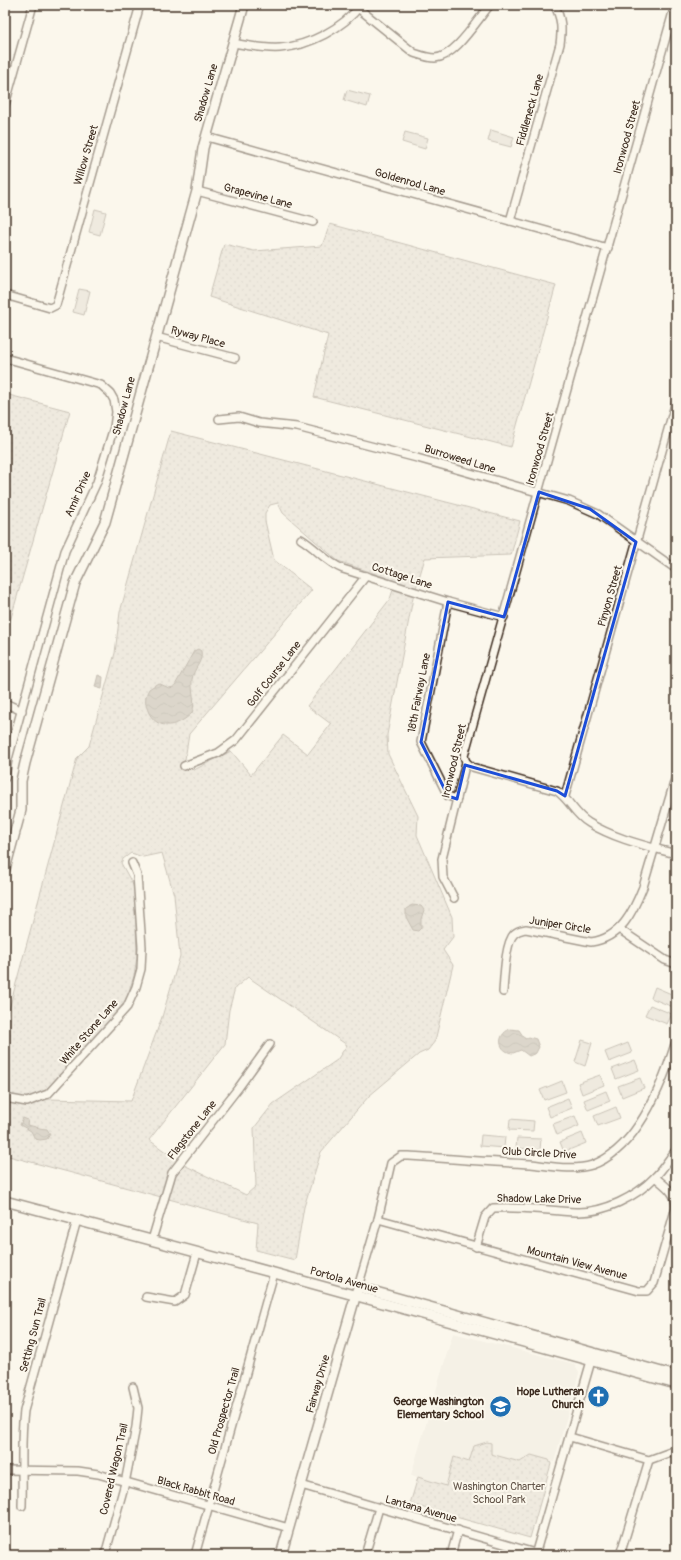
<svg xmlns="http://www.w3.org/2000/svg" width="681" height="1560" viewBox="0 0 681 1560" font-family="Pangolin,sans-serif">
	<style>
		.built { fill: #ede8dd }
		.green { fill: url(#green-dots); stroke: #8d8276; fill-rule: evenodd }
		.pitch { fill: #dfd9ce; stroke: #8d8276 }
		.water { fill: url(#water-waves); stroke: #85796d }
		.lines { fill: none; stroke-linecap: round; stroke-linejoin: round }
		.minor-casing { stroke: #3b2a1e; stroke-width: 10 }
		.tertiary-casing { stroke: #3b2a1e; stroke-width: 12 }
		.minor { stroke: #fbf7ec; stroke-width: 7 }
		.tertiary { stroke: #fbf7ec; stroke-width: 9 }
		.marked { fill: none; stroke: #1d4ed8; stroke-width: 3; stroke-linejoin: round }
		.labels { text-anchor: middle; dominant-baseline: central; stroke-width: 4; stroke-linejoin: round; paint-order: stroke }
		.street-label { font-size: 11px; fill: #3b2a1e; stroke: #fbf7ec }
		.poi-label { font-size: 11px; font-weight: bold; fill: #3b2a1e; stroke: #fbf7ec; text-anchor: end }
		.park-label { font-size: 11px; fill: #64564a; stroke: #fbf7ec }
	</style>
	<defs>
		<pattern id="green-dots" width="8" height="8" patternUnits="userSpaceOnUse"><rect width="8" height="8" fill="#dfd9ce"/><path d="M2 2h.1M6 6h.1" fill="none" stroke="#c0bab0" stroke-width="1.8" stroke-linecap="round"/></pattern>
		<pattern id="water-waves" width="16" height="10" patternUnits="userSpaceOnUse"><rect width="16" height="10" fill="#b6aea2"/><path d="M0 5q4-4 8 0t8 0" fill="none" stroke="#958e83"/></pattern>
	</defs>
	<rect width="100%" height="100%" fill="#fbf7ec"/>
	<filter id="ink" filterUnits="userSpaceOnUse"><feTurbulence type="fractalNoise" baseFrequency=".025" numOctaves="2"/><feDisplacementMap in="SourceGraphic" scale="8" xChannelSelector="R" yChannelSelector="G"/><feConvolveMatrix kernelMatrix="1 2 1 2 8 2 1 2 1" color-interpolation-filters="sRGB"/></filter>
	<g filter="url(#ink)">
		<path class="built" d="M453 1333 574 1364 579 1373 554 1462 531 1455 520 1462 490 1454 489 1451 470 1462 454 1457 446 1486 411 1475Z"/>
		<g class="green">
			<path d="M330 224 556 285 511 447 314 397 328 335 209 297 224 244 254 251 322 246Z"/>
			<path d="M5 394 70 411 5 639Z"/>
			<path d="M171 431 520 521 511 555 425 558 413 598 387 735 388 754 418 816 417 835 452 917 453 937 443 950 453 965 435 1041 428 1050 419 1054 369 1096 321 1152 304 1207 295 1260 256 1250 258 1223 5 1155V1024L77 758 89 746 115 653 120 612ZM278 503 283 513 338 561 396 581 390 599 307 706 331 724 308 754 283 735 251 775 231 751 194 770 184 766 189 734 312 590 274 560 265 521V513L270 505ZM131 853 143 857 162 853 174 895 180 956 162 1017 131 1101 48 1099 47 1093 115 1016 127 997 134 976 137 957 135 894 133 885 121 863 123 859ZM248 977 347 1045 337 1060 273 1104 254 1128 256 1186 246 1195 184 1165 149 1140 225 1044 229 1010 235 988Z"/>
			<path d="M487 1442 491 1443V1454L520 1462 531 1455 549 1460 551 1464 530 1538 410 1504 418 1477 446 1486 454 1457 469 1462 474 1446Z"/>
		</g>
		<g class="pitch">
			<path d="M347 90 370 96 367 107 344 100Z"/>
			<path d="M491 130 514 137 511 147 488 141Z"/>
			<path d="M405 132 428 138 425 149 402 142Z"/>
			<path d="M95 209 106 212 100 235 89 232Z"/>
			<path d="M79 289 90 291 84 315 73 312Z"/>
			<path d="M655 987 676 996 673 1007 651 998Z"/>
			<path d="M650 1005 672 1014 667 1024 645 1015Z"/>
			<path d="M582 1040 592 1043 585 1066 575 1062Z"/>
			<path d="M628 1043 632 1053 609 1062 605 1052Z"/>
			<path d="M635 1060 639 1070 616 1079 612 1069Z"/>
			<path d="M600 1075 604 1085 582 1094 578 1083Z"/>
			<path d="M640 1078 644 1088 622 1097 618 1086Z"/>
			<path d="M562 1081 566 1092 544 1100 540 1090Z"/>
			<path d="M606 1091 610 1101 588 1110 584 1100Z"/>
			<path d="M568 1098 572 1108 550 1117 546 1107Z"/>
			<path d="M616 1107 620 1118 598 1126 594 1116Z"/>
			<path d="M575 1116 579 1126 557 1135 553 1124Z"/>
			<path d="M510 1119 534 1121 533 1131 509 1130Z"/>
			<path d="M582 1133 586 1143 564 1152 560 1142Z"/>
			<path d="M481 1135 505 1137 504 1148 480 1146Z"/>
			<path d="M517 1138 541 1139 540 1150 516 1148Z"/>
		</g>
		<g class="water">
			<path d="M198 649 201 651C203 661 196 666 193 675 189 687 197 701 192 713 179 726 159 732 149 713 145 704 144 698 149 689L158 683 169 688 174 687 194 651Z"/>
			<path d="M98 675 103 677 102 689 95 687Z"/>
			<path d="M412 905 421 906 424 910 421 919V928L418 931 413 930 406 917V909Z"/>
			<path d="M510 1029 519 1030 525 1039 529 1037 536 1039 539 1047 536 1053 529 1056 521 1050 513 1053C498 1052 496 1035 510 1029Z"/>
			<path d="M23 1118 28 1120 27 1125C34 1126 40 1129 47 1129L50 1134 47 1139 40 1140 35 1139 31 1131 20 1125Z"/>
		</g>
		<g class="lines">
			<defs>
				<g id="minor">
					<path d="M358 8 414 53C420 55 427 58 435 58 455 57 477 20 490 5"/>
					<path d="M233 43C249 46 264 49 280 48 309 46 343 28 361 5"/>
					<path d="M5 105 33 5"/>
					<path d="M207 137 608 248"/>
					<path d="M197 191 313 222"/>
					<path d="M510 221 560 44C562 29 562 18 554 5"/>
					<path d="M5 295 50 308 56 305 140 5"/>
					<path d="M156 337 235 358"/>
					<path d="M5 358 101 385 110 393 114 400 116 412 114 427 97 482 65 551 8 759 5 778"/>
					<path d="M219 419 239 417 259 423 297 427 417 458 569 501 598 514 676 569"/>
					<path d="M301 539C316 548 327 563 343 569L448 602 504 617"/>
					<path d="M448 602 421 742 448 796 457 799"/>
					<path d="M5 703 22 711"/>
					<path d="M466 762 472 767 557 791C570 800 575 815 589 823 615 839 647 846 676 854"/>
					<path d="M184 766 218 753 236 740 366 576"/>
					<path d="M565 796 676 401"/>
					<path d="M454 898 443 877 442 859 466 762 464 756 675 5"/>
					<path d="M619 929 665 960 676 964"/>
					<path d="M503 992C504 979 505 943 514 934 518 930 521 930 526 929L591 942C621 938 633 912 643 887L676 776"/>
					<path d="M5 1098 27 1102 48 1094 127 1007 136 987 141 969 142 947 137 875 132 863"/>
					<path d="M378 1219 639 1291H647L654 1283 676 1207C676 1192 665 1186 655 1177"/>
					<path d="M152 1240 172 1173 239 1087 270 1044"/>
					<path d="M476 1247 485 1217 493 1208C521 1206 548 1211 576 1212 604 1213 636 1197 655 1177 663 1169 669 1159 676 1150"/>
					<path d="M358 1287 378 1219 391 1163 401 1156H409C450 1159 490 1162 531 1164 550 1166 573 1171 592 1165 637 1149 663 1083 676 1041"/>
					<path d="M146 1297 175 1302 185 1295 197 1253"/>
					<path d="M570 1437 649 1460 676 1450"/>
					<path d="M5 1470 78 1471 98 1474 289 1528"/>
					<path d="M301 1485 535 1553"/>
					<path d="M22 1506C23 1474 20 1443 24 1411L77 1220"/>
					<path d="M105 1555 125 1483 136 1427 138 1408 133 1387"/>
					<path d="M195 1555 274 1273"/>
					<path d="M365 1555 379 1508"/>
					<path d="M451 1555 458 1530"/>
					<path d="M535 1555 591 1361"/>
					<path d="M620 1555 649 1460"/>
				</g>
				<g id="tertiary">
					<path d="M5 869 21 810V781L25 763 75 583 105 522 197 191 203 148 244 5"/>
					<path d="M5 1201 274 1273 676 1384"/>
					<path d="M281 1555 358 1287 676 1376"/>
				</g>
			</defs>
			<use href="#minor" class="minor-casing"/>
			<use href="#tertiary" class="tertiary-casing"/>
			<use href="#minor" class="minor"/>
			<use href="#tertiary" class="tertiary"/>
		</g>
	</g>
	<path d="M0 0H681V1560H0ZM539 492 590 509 636 542 565 796 557 791 465 765 457 799 448 796 421 742 448 602 504 617Z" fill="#fbf7ec" fill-opacity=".55" fill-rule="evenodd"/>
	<path class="marked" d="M539 492 590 509 636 542 565 796 557 791 465 765 457 799 448 796 421 742 448 602 504 617Z"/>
	<defs>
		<symbol id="church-disc" viewBox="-11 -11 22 22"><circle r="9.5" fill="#1f6fb2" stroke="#fbf7ec"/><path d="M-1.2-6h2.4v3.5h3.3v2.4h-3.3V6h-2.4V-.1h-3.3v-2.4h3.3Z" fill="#fff"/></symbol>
		<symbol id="school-disc" viewBox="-11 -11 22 22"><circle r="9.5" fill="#1f6fb2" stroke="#fbf7ec"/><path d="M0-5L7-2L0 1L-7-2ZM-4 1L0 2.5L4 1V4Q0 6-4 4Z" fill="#fff"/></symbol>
	</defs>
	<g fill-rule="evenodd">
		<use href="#church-disc" x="586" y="1384" width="25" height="25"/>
		<use href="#school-disc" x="488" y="1394" width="25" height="25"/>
	</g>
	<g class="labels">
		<g class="street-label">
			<text transform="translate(206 93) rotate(-74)">Shadow Lane</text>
			<text transform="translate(530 110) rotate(-74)">Fiddleneck Lane</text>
			<text transform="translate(627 137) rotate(-75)">Ironwood Street</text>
			<text transform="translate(86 155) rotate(-74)">Willow Street</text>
			<text transform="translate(410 182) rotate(16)">Goldenrod Lane</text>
			<text transform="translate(258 196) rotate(15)">Grapevine Lane</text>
			<text transform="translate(198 337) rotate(15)">Ryway Place</text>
			<text transform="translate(124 406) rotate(-75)">Shadow Lane</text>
			<text transform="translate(540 449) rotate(-74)">Ironwood Street</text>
			<text transform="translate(460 459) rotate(17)">Burroweed Lane</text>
			<text transform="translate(78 494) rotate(-66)">Amir Drive</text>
			<text transform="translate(402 576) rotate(18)">Cottage Lane</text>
			<text transform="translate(610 596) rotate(-74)">Pinyon Street</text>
			<text transform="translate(274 674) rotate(-52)">Golf Course Lane</text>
			<text transform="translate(419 693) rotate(-79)">18th Fairway Lane</text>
			<text transform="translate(454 761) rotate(-77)">Ironwood Street</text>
			<text transform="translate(560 925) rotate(9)">Juniper Circle</text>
			<text transform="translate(89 1032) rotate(-49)">White Stone Lane</text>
			<text transform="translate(192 1130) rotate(-52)">Flagstone Lane</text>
			<text transform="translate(539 1153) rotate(3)">Club Circle Drive</text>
			<text transform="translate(539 1199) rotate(1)">Shadow Lake Drive</text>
			<text transform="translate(577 1263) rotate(15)">Mountain View Avenue</text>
			<text transform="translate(344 1280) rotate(16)">Portola Avenue</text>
			<text transform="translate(33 1335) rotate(-75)">Setting Sun Trail</text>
			<text transform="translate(318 1384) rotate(-74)">Fairway Drive</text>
			<text transform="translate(224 1411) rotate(-74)">Old Prospector Trail</text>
			<text transform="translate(114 1469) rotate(-77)">Covered Wagon Trail</text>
			<text transform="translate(196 1491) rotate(16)">Black Rabbit Road</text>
			<text transform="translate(421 1509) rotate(16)">Lantana Avenue</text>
		</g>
		<g class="poi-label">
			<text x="584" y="1391">Hope Lutheran<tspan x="584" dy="13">Church</tspan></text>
			<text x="484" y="1401">George Washington<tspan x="484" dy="13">Elementary School</tspan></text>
		</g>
		<g class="park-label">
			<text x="499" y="1486">Washington Charter<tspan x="499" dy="13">School Park</tspan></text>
		</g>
	</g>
	<rect width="681" height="1560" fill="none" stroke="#fbf7ec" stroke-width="20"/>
	<rect x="10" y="10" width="661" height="1540" fill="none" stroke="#3b2a1e" stroke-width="1.5" filter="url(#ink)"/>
</svg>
